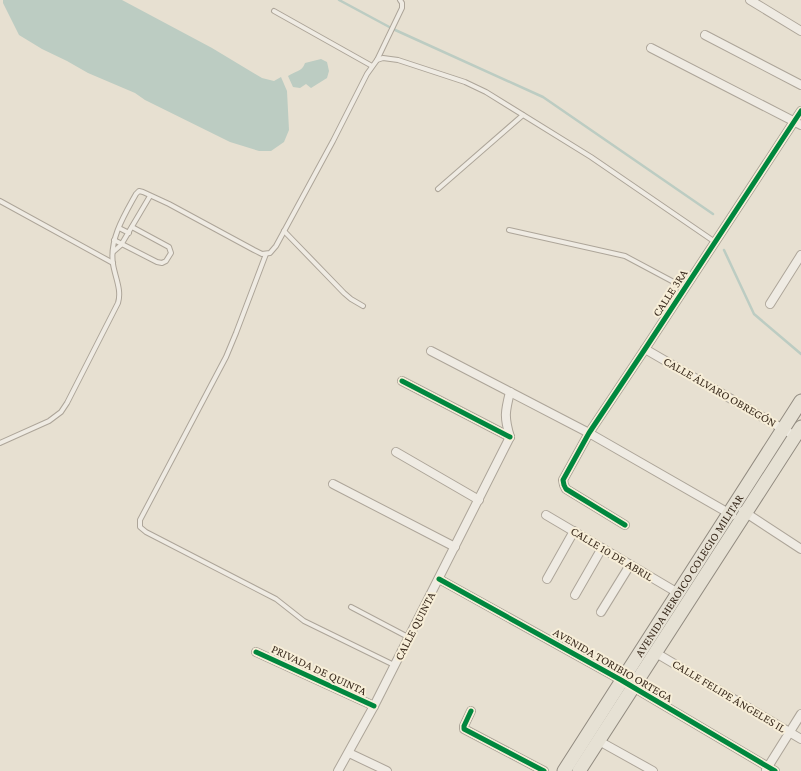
<svg xmlns="http://www.w3.org/2000/svg" width="801" height="771" viewBox="0 0 801 771" font-family="'Crimson Pro',serif">
	<style>
		.water { fill: #bcccc2 }
		.lines { fill: none; stroke-linecap: round; stroke-linejoin: round }
		.stream { stroke: #bcccc2; stroke-width: 2.5 }
		.lane-casing { stroke: #ada599; stroke-width: 6 }
		.street-casing { stroke: #ada599; stroke-width: 10 }
		.primary-casing { stroke: #928b80; stroke-width: 15 }
		.lane { stroke: #efebe3; stroke-width: 4 }
		.street { stroke: #efebe3; stroke-width: 8 }
		.primary { stroke: #e6e1d4; stroke-width: 13 }
		.cycleway-casing { stroke: #f7eed8; stroke-width: 8 }
		.cycleway { stroke: #00873e; stroke-width: 5 }
		.labels { text-anchor: middle; dominant-baseline: central; stroke-width: 4; stroke-linejoin: round; paint-order: stroke }
		.street-label { font-size: 12px; fill: #3d2e20; stroke: #f7eed8 }
	</style>
	<rect width="100%" height="100%" fill="#e7e0d1"/>
	<g class="water">
		<path d="M3 0H122L212 48 262 78 274 81 281 77 287 91 289 130 284 142 271 151H259L230 142 145 100 135 93 88 73 67 61 42 49 19 35 3 3Z"/>
		<path d="M321 59 327 62 329 71 327 78 311 88 306 84 300 88 293 87 288 76C295 71 302 72 305 63Z"/>
	</g>
	<g class="lines">
		<g class="stream">
			<path d="M339 0 393 29 543 97 713 214"/>
			<path d="M724 250 754 314 801 354"/>
		</g>
		<defs>
			<g id="lane">
				<path d="M274 11 372 66"/>
				<path d="M377 60 402 8V3L400 0"/>
				<path d="M438 189 523 115"/>
				<path d="M0 201 113 263"/>
				<path d="M119 228 129 233"/>
				<path d="M509 230 625 256 685 288"/>
				<path d="M284 231 344 293 351 299 363 306"/>
				<path d="M114 240 157 262 162 263 166 261 171 253 169 247 132 227"/>
				<path d="M113 252 121 245 150 196"/>
				<path d="M266 254 236 333 226 357 140 520V527L146 532 276 599 304 621 394 665"/>
				<path d="M0 443 49 421 61 412 67 403 118 303C122 290 115 277 113 264 109 239 125 214 136 194L139 191 143 192 169 204 254 250 262 254 270 253 276 246 333 141 367 74 377 60 383 58 398 60 465 82 486 92 591 157 715 242"/>
				<path d="M351 607 408 637"/>
			</g>
			<g id="street">
				<path d="M750 0 801 31"/>
				<path d="M705 35 801 85"/>
				<path d="M651 48 801 125"/>
				<path d="M770 304 801 255"/>
				<path d="M645 349 795 436"/>
				<path d="M431 351 589 433 732 515"/>
				<path d="M402 381 510 437"/>
				<path d="M510 437C504 417 505 412 510 392"/>
				<path d="M396 452 479 500"/>
				<path d="M333 484 455 547"/>
				<path d="M743 511 801 549"/>
				<path d="M546 515 678 593"/>
				<path d="M625 525 566 489 564 485 563 480 589 433 645 349 801 111"/>
				<path d="M439 579 621 680 775 771"/>
				<path d="M547 579 574 531"/>
				<path d="M575 595 602 548"/>
				<path d="M601 612 630 565"/>
				<path d="M256 652 374 706"/>
				<path d="M656 653 801 739"/>
				<path d="M471 711 464 726V729L544 771"/>
				<path d="M599 741 653 771"/>
				<path d="M349 753 387 771"/>
				<path d="M766 770 801 714"/>
				<path d="M338 771 374 706 510 437"/>
			</g>
			<g id="primary">
				<path id="s1" d="M564 771 801 401"/>
				<path d="M579 771 801 427"/>
			</g>
		</defs>
		<use href="#lane" class="lane-casing"/>
		<use href="#street" class="street-casing"/>
		<use href="#primary" class="primary-casing"/>
		<use href="#lane" class="lane"/>
		<use href="#street" class="street"/>
		<use href="#primary" class="primary"/>
		<defs>
			<g id="cycleway">
				<path d="M402 381 510 437"/>
				<path d="M625 525 566 489 564 485 563 480 589 433 645 349 801 111"/>
				<path d="M439 579 621 680 775 771"/>
				<path d="M256 652 374 706"/>
				<path d="M471 711 464 726V729L544 771"/>
			</g>
		</defs>
		<use href="#cycleway" class="cycleway-casing"/>
		<use href="#cycleway" class="cycleway"/>
	</g>
	<g class="labels">
		<g class="street-label">
			<text transform="translate(670 293) rotate(-57)">CALLE 3RA</text>
			<text transform="translate(720 392) rotate(30)">CALLE ÁLVARO OBREGÓN</text>
			<text transform="translate(612 554) rotate(31)">CALLE 10 DE ABRIL</text>
			<text stroke="none"><textPath href="#s1" startOffset="232">AVENIDA HEROICO COLEGIO MILITAR</textPath></text>
			<text transform="translate(415 626) rotate(-63)">CALLE QUINTA</text>
			<text transform="translate(613 665) rotate(30)">AVENIDA TORIBIO ORTEGA</text>
			<text transform="translate(319 670) rotate(25)">PRIVADA DE QUINTA</text>
			<text transform="translate(729 696) rotate(31)">CALLE FELIPE ÁNGELES IL</text>
		</g>
	</g>
</svg>
